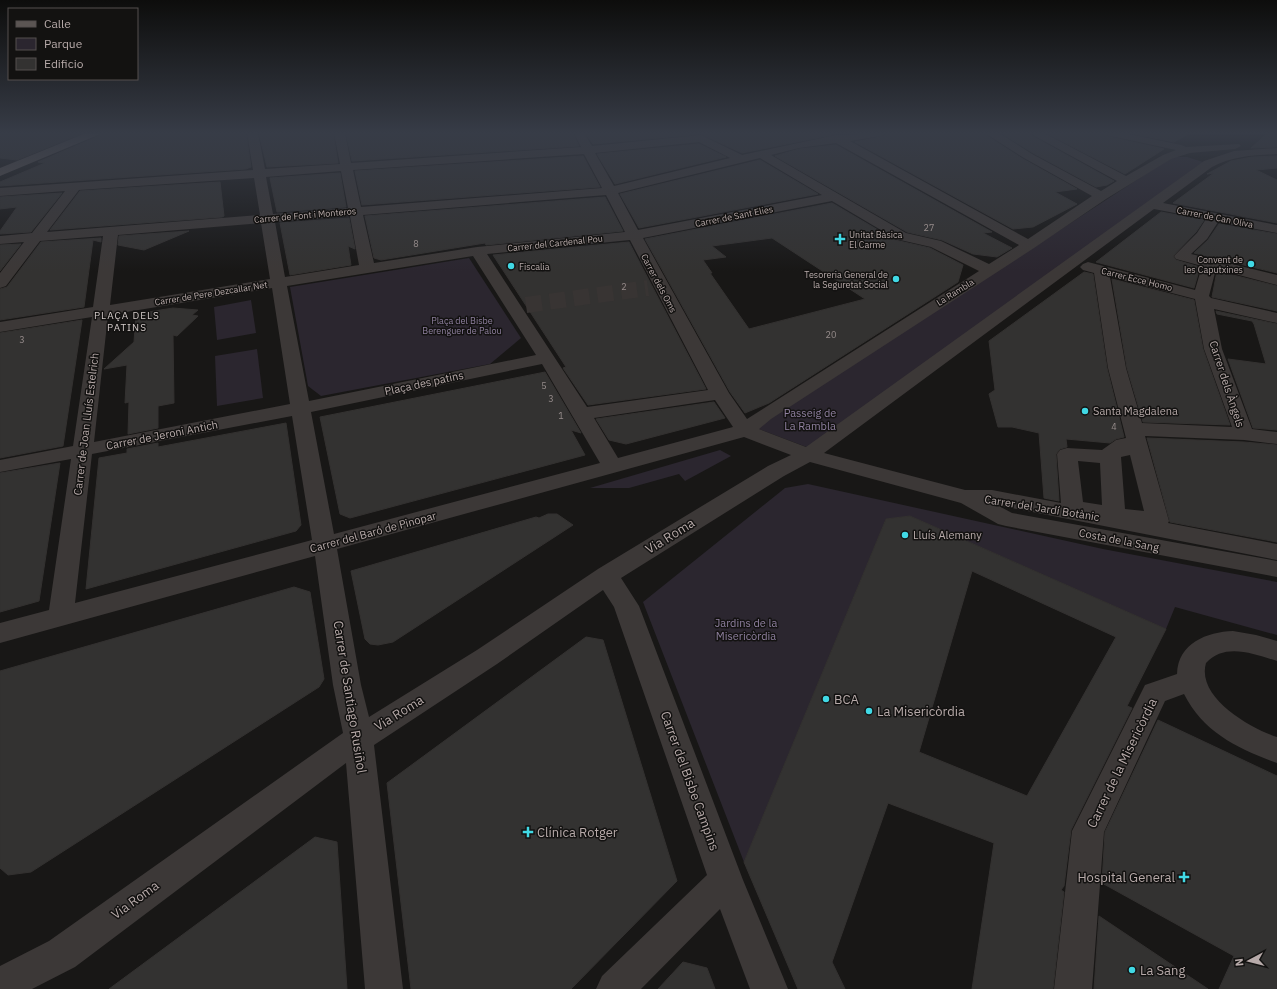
<svg xmlns="http://www.w3.org/2000/svg" width="1277" height="989" viewBox="0 0 1277 989" font-family="'IBM Plex Sans',sans-serif">
	<style>
		.green { fill: #2b262f }
		.building { fill: #333231; stroke: #333130; fill-rule: evenodd }
		.lines { fill: none; stroke-linecap: round; stroke-linejoin: round }
		.minor-tunnel { stroke: #383433; stroke-width: 16; stroke-dasharray: 16 8; stroke-linecap: butt }
		.minor { fill: #3c3837; fill-rule: evenodd }
		.major { fill: #5b5553; fill-rule: evenodd }
		.poi-dot { fill: #41d9e5; stroke: #131211; stroke-width: 1.5 }
		.labels { text-anchor: middle; dominant-baseline: central; stroke-width: 3; stroke-linejoin: round; paint-order: stroke }
		.far-street-label { font-size: 9px; fill: #b7aaa9; stroke: #131211 }
		.number-label { font-size: 9px; fill: #968c8b }
		.far-poi-label { font-size: 9px; fill: #b7aaa9; stroke: #131211; text-anchor: start }
		.far-park-label { font-size: 9px; fill: #9081a0; stroke: #131211 }
		.far-neighbourhood-label { font-size: 10px; letter-spacing: 1px; fill: #d3cbc9; stroke: #131211 }
		.street-label { font-size: 11px; fill: #b7aaa9; stroke: #131211 }
		.poi-label { font-size: 11px; fill: #b7aaa9; stroke: #131211; text-anchor: start }
		.park-label { font-size: 11px; fill: #9081a0; stroke: #131211 }
		.near-street-label { font-size: 13px; fill: #b7aaa9; stroke: #131211 }
		.near-poi-label { font-size: 13px; fill: #b7aaa9; stroke: #131211; text-anchor: start }
	</style>
	<rect width="100%" height="100%" fill="#181716"/>
	<g class="green">
		<path d="M1172 157H1187L1203 162 809 448 756 428Z"/>
		<path d="M469 258 521 338 490 364 321 396 308 386 290 287Z"/>
		<path d="M251 300 256 333 217 340 214 307Z"/>
		<path d="M257 349 263 398 217 406 215 356Z"/>
		<path d="M720 450 731 456 685 481 679 474 629 488H590Z"/>
		<path d="M808 484 1103 549 1277 582V635L1175 607 1166 629 910 516 886 519 744 862 643 602 785 488Z"/>
	</g>
	<g class="building">
		<path d="M0 133H83L17 160 0 158Z"/>
		<path d="M102 133H246L251 167 246 169 0 186V182L45 163 38 162 99 136Z"/>
		<path d="M259 133H333L338 163 267 167Z"/>
		<path d="M346 133H573L579 146 352 161Z"/>
		<path d="M585 133H860L836 134 742 153 701 134 593 144Z"/>
		<path d="M886 133H986L987 136 1023 159 1077 189 1055 192 1077 204 1033 227 1013 229 855 142 884 136Z"/>
		<path d="M1001 133H1031L1032 136 1114 181 1107 185 1096 187 1033 153Z"/>
		<path d="M1046 133H1104L1106 136 1164 149 1125 174Z"/>
		<path d="M1129 133H1190L1174 142Z"/>
		<path d="M1268 133H1277V147L1251 148Z"/>
		<path d="M699 144 726 157 615 184 597 154Z"/>
		<path d="M836 145 992 232 983 233 1012 248 997 257 973 254 942 240 907 232 775 156 799 149Z"/>
		<path d="M583 156 600 187 362 205 355 171Z"/>
		<path d="M1277 156V168L1256 170 1277 180V223L1173 203 1214 173 1207 174 1231 161 1252 157Z"/>
		<path d="M760 160 818 194 639 228 620 194Z"/>
		<path d="M340 173 346 207 277 212 270 178Z"/>
		<path d="M220 182 224 216 222 217 50 230 80 191Z"/>
		<path d="M62 193 31 232 0 234V231L17 207 0 209V197Z"/>
		<path d="M605 197 623 231 486 245 485 243 381 260 374 258 365 216Z"/>
		<path d="M832 203 895 240 930 248 963 265 958 282 769 403 745 413 730 392 645 239ZM772 238 865 299 749 329 710 273H712L703 260 726 257 712 246Z"/>
		<path d="M1161 212 1204 220 1196 232 1173 256 1176 260 1200 267 1194 288 1096 262Z"/>
		<path d="M349 218 355 249 348 246 351 265 290 275 280 223Z"/>
		<path d="M1219 224 1277 234V273L1194 253 1208 240Z"/>
		<path d="M189 231 144 250 118 245 119 236Z"/>
		<path d="M101 238V242L93 240 84 307 0 320V289L7 287 41 242Z"/>
		<path d="M629 242 706 389 588 405 563 368 566 367 493 255Z"/>
		<path d="M21 244 0 271V245Z"/>
		<path d="M1217 271 1277 286V311L1212 297Z"/>
		<path d="M1084 272 1093 274 1107 368 1124 437 1116 439 1110 443 1066 439 1067 447 1060 449 1056 454 1059 501 1044 498 1039 433 1012 427H998L989 394 995 390 989 341Z"/>
		<path d="M1112 279 1194 300 1203 349 1230 425 1143 422 1127 368Z"/>
		<path d="M173 308 198 310 192 315 198 316 177 336 173 335 174 403 158 406V428L128 434 129 402 125 403 127 365 104 369 134 342 136 314Z"/>
		<path d="M1216 311 1277 324V430L1253 428 1228 359 1266 364 1254 324 1252 321 1217 314Z"/>
		<path d="M82 320 63 446 0 458V333Z"/>
		<path d="M545 372 581 433 571 430 585 455 350 518 340 514 320 417Z"/>
		<path d="M714 402 725 418 626 444 609 440 596 419Z"/>
		<path d="M286 423 301 525 296 531 86 589 99 458 127 453V449L158 443V447Z"/>
		<path d="M1147 438 1244 442 1277 445V542L1170 522Z"/>
		<path d="M60 463 39 601 0 612V473Z"/>
		<path d="M548 514H557L573 525 393 642 378 645 370 644 365 639 351 571 536 517 539 518Z"/>
		<path d="M910 516 1166 629 1127 706 1132 708 1071 830 1064 886 1061 890 1064 892 1053 989H972L994 843 888 803 832 962 845 989H798L744 862 886 519ZM972 571 1116 637 1027 796 919 752Z"/>
		<path d="M294 587 310 592 324 679 319 687 31 872 8 875 0 868V671Z"/>
		<path d="M586 637 603 640 677 881 571 989H411L387 783Z"/>
		<path d="M1158 720 1277 776V989H1219L1234 956 1102 883 1105 832Z"/>
		<path d="M315 837 337 842 347 989H109Z"/>
		<path d="M1099 916 1208 989H1094Z"/>
		<path d="M683 962 707 968 715 989H658Z"/>
	</g>
	<g class="lines">
		<path class="minor-tunnel" d="M526 305 648 288"/>
		<g class="minor">
			<path d="M247 133H258L265 169 340 164 334 133H345L351 163 581 147 574 133H584L592 146 701 135 742 155 836 135 885 133 884 135 880 136 850 141 1028 239 1092 196 1024 158 988 135 987 133H999L1032 154 1101 191 1117 181 1033 135 1032 133H1044L1126 176 1163 155 1176 150 1106 135 1105 133H1124L1181 145 1186 147 1239 144 1241 146 1235 149 1190 153 1171 159 1106 199 1034 248 771 419 759 429 806 447 1204 161 1234 151 1277 148V154C1254 155 1233 156 1212 167L1163 203 1277 225V233L1218 222 1207 239 1191 254 1277 275V285L1216 269 1209 296 1211 298 1277 313V323L1214 309 1222 349 1252 429 1277 432V444L1244 440 1145 436 1169 521 1168 523 1277 544V560L997 505 1012 513 1277 561V577L1006 526 998 524 961 503 810 462 784 476 621 578 639 606 743 880 788 989H750L720 909 641 989H596L602 976 707 875 614 607 603 590 497 664 374 745 403 989H365L346 763 75 967 32 989H0V966L49 941 343 733 333 685 315 556 0 643V623L49 610 71 459 0 472V460L73 446 92 317 0 332V322L93 307 103 236 40 241 6 286 0 288V273L24 242 0 244V236L32 233 65 191 0 196V188L253 170ZM699 142 730 158 614 186 595 153ZM836 143 1019 245 989 264 941 241 906 233 771 155 799 148ZM584 154 602 188 361 207 353 170ZM760 158 822 195 638 230 618 193ZM341 171 348 208 273 214 266 177ZM254 178 260 215 47 232 79 190ZM606 195 625 232 477 247 374 263 363 215ZM832 201 896 239 931 247 979 271 747 419 729 393 643 238ZM1154 209 1206 219 1197 233 1174 256 1176 259 1202 266 1195 290 1088 262 1083 264 1080 267 1083 270 1094 273 1108 368 1126 438 1116 440 1102 450 1067 448 1060 450 1057 454 1061 503 992 490H965L824 453ZM350 216 359 265 285 277 275 222ZM261 223 270 279 110 305 118 235ZM630 240 708 390 587 407 487 254ZM473 256 536 355 309 401 287 286ZM1110 277 1195 299 1204 349 1232 427 1142 423 1126 368ZM272 288 290 404 94 442 108 315ZM542 364 600 463 334 534 311 412ZM715 400 733 427 618 458 594 418ZM292 416 312 540 75 603 92 454ZM744 437 791 455 768 466 598 569 477 650 369 717 361 685 337 549ZM1130 455 1144 511 1125 509 1121 457ZM1078 461 1100 463 1102 505 1083 502Z"/>
			<path d="M1233 631 1256 635 1277 641V661C1254 654 1225 642 1206 663 1196 697 1250 728 1277 737V763C1238 749 1203 732 1184 694L1165 701 1104 832 1092 989H1054L1072 831 1145 685 1177 674C1178 643 1207 632 1233 631Z"/>
		</g>
		<path class="major" d="M86 133H100L98 135 0 176V168Z"/>
	</g>
	<linearGradient id="sky" x2="0" y2="1"><stop stop-color="#0d0d0c"/><stop offset="0.49" stop-color="#373c47"/><stop offset="1" stop-color="#373c47" stop-opacity="0"/></linearGradient>
	<rect width="1277" height="271" fill="url(#sky)"/>
	<g class="poi-dot">
		<path d="M838 233h4v4h4v4h-4v4h-4v-4h-4v-4h4z"/>
		<circle cx="1251" cy="264" r="4"/>
		<circle cx="511" cy="266" r="4"/>
		<circle cx="896" cy="279" r="4"/>
		<circle cx="1085" cy="411" r="4"/>
		<circle cx="905" cy="535" r="4"/>
		<circle cx="826" cy="699" r="4"/>
		<circle cx="869" cy="711" r="4"/>
		<path d="M526 826h4v4h4v4h-4v4h-4v-4h-4v-4h4z"/>
		<path d="M1182 871h4v4h4v4h-4v4h-4v-4h-4v-4h4z"/>
		<circle cx="1132" cy="970" r="4"/>
	</g>
	<g class="labels">
		<g class="far-street-label">
			<text transform="translate(305 215) rotate(-5)">Carrer de Font i Monteros</text>
			<text transform="translate(734 216) rotate(-11)">Carrer de Sant Elies</text>
			<text transform="translate(1215 217) rotate(11)">Carrer de Can Oliva</text>
			<text transform="translate(555 243) rotate(-6)">Carrer del Cardenal Pou</text>
			<text transform="translate(1137 279) rotate(14)">Carrer Ecce Homo</text>
			<text transform="translate(659 283) rotate(62)">Carrer dels Oms</text>
			<text transform="translate(955 292) rotate(-32)">La Rambla</text>
			<text transform="translate(211 293) rotate(-9)">Carrer de Pere Dezcallar Net</text>
		</g>
		<g class="number-label">
			<text x="929" y="227">27</text>
			<text x="416" y="243">8</text>
			<text x="624" y="286">2</text>
			<text x="831" y="334">20</text>
			<text x="22" y="339">3</text>
			<text x="544" y="385">5</text>
			<text x="551" y="398">3</text>
			<text x="561" y="415">1</text>
			<text x="1114" y="426">4</text>
		</g>
		<g class="far-poi-label">
			<text x="849" y="234">Unitat Bàsica<tspan x="849" dy="10">El Carme</tspan></text>
			<text x="1243" y="259" text-anchor="end">Convent de<tspan x="1243" dy="10">les Caputxines</tspan></text>
			<text x="519" y="266">Fiscalia</text>
			<text x="888" y="274" text-anchor="end">Tesoreria General de<tspan x="888" dy="10">la Seguretat Social</tspan></text>
		</g>
		<g class="far-park-label">
			<text x="462" y="320">Plaça del Bisbe<tspan x="462" dy="10">Berenguer de Palou</tspan></text>
		</g>
		<g class="far-neighbourhood-label">
			<text x="127" y="315">PLAÇA DELS<tspan x="127" dy="12">PATINS</tspan></text>
		</g>
		<g class="street-label">
			<text transform="translate(424 383) rotate(-12)">Plaça des patins</text>
			<text transform="translate(1227 384) rotate(72)">Carrer dels Àngels</text>
			<text transform="translate(86 424) rotate(-83)">Carrer de Joan Lluís Estelrich</text>
			<text transform="translate(162 435) rotate(-11)">Carrer de Jeroni Antich</text>
			<text transform="translate(1042 508) rotate(9)">Carrer del Jardí Botànic</text>
			<text transform="translate(373 532) rotate(-15)">Carrer del Baró de Pinopar</text>
			<text transform="translate(1119 540) rotate(11)">Costa de la Sang</text>
		</g>
		<g class="poi-label">
			<text x="1093" y="411">Santa Magdalena</text>
			<text x="913" y="535">Lluís Alemany</text>
		</g>
		<g class="park-label">
			<text x="810" y="413">Passeig de<tspan x="810" dy="13">La Rambla</tspan></text>
			<text x="746" y="623">Jardins de la<tspan x="746" dy="13">Misericòrdia</tspan></text>
		</g>
		<g class="near-street-label">
			<text transform="translate(670 536) rotate(-32)">Via Roma</text>
			<text transform="translate(350 697) rotate(81)">Carrer de Santiago Rusiñol</text>
			<text transform="translate(399 713) rotate(-32)">Via Roma</text>
			<text transform="translate(1122 763) rotate(-64)">Carrer de la Misericòrdia</text>
			<text transform="translate(690 781) rotate(70)">Carrer del Bisbe Campins</text>
			<text transform="translate(135 900) rotate(-36)">Via Roma</text>
		</g>
		<g class="near-poi-label">
			<text x="834" y="699">BCA</text>
			<text x="877" y="711">La Misericòrdia</text>
			<text x="537" y="832">Clínica Rotger</text>
			<text x="1175" y="877" text-anchor="end">Hospital General</text>
			<text x="1140" y="970">La Sang</text>
		</g>
	</g>
	<rect x="8" y="8" width="130" height="72" fill="#131211" stroke="#554f4e"/>
	<rect x="16" y="21" width="20" height="6" fill="#5b5553" stroke="#554f4e"/>
	<text x="44" y="28" font-size="12" fill="#b7aaa9">Calle</text>
	<rect x="16" y="38" width="20" height="12" fill="#2b262f" stroke="#554f4e"/>
	<text x="44" y="48" font-size="12" fill="#b7aaa9">Parque</text>
	<rect x="16" y="58" width="20" height="12" fill="#333231" stroke="#554f4e"/>
	<text x="44" y="68" font-size="12" fill="#b7aaa9">Edificio</text>
	<g transform="translate(1249 961) rotate(263)" stroke="#131211" stroke-width="3" paint-order="stroke">
	<path d="M0-3L7 15L0 10L-7 15Z" fill="#b7aaa9"/>
	<text y="-6" font-size="11" font-weight="bold" text-anchor="middle" fill="#b7aaa9">N</text>
	</g>
</svg>
